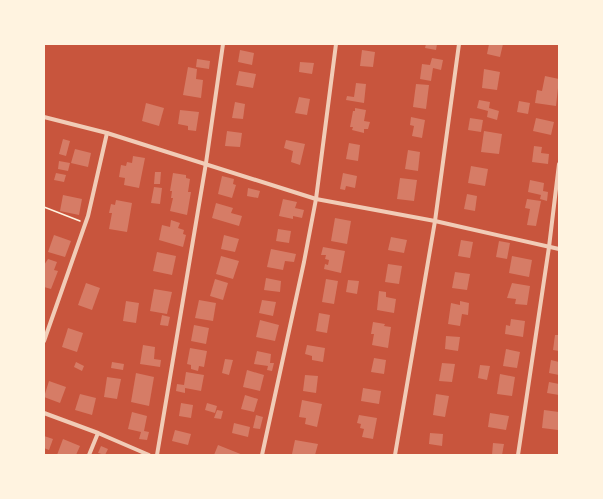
<svg xmlns="http://www.w3.org/2000/svg" width="603" height="499" viewBox="0 0 603 499" font-family="'Alegreya Sans',sans-serif">
	<style>
		.building { fill: #d67c66 }
		.lines { fill: none; stroke-linecap: round; stroke-linejoin: round }
		.path { stroke: #fff3e0; stroke-width: 1.5 }
		.minor { stroke: #f1ccb7; stroke-width: 4 }
	</style>
	<rect width="100%" height="100%" fill="#c8553d"/>
	<g class="building">
		<path d="M426 44H437L436 50 425 48Z"/>
		<path d="M489 44H503L500 57 487 54Z"/>
		<path d="M240 50 254 53 252 65 238 62Z"/>
		<path d="M362 50 375 52 373 67 360 66Z"/>
		<path d="M432 58 443 60 441 70 433 68 431 81 420 79 422 64 430 65Z"/>
		<path d="M197 59 210 61 209 69 196 67Z"/>
		<path d="M300 62 314 63 312 74 299 72Z"/>
		<path d="M188 67 197 69 196 79 203 80 201 98 183 95Z"/>
		<path d="M484 69 500 72 497 90 482 88Z"/>
		<path d="M239 71 256 74 253 88 236 85Z"/>
		<path d="M545 76 559 79 556 106 535 103 537 90 542 91Z"/>
		<path d="M356 83 366 84 364 103 346 100 347 96 354 97Z"/>
		<path d="M416 84 429 85 426 109 413 107Z"/>
		<path d="M299 97 310 99 307 115 295 113Z"/>
		<path d="M479 100 490 102 489 108 499 111 497 120 487 117 488 111 477 108Z"/>
		<path d="M519 101 530 103 528 114 517 112Z"/>
		<path d="M235 102 245 104 243 119 232 118Z"/>
		<path d="M146 103 164 108 159 126 142 121Z"/>
		<path d="M355 108 366 110 364 121 370 122 368 129H364V133L352 130 353 127H350L353 111H355Z"/>
		<path d="M180 110 199 112 196 131 188 130V126L178 124Z"/>
		<path d="M411 117 425 120 422 138 412 136 414 126 410 125Z"/>
		<path d="M470 118 483 120 481 132 468 130Z"/>
		<path d="M536 118 554 122 551 135 533 131Z"/>
		<path d="M227 131 242 133 240 147 225 146Z"/>
		<path d="M484 131 502 134 499 154 481 152Z"/>
		<path d="M63 139 70 141 66 156 59 154Z"/>
		<path d="M286 140 305 144 300 165 291 162 293 151 284 148Z"/>
		<path d="M349 143 360 145 358 161 346 159Z"/>
		<path d="M534 146 542 147 541 153 549 154 548 164 532 162Z"/>
		<path d="M75 149 91 153 88 167 71 163Z"/>
		<path d="M408 150 420 152 418 171 405 169Z"/>
		<path d="M133 156 145 158 139 188 124 185 125 178 119 177 121 165 126 166 127 162 132 163Z"/>
		<path d="M59 161 70 163 68 171 58 169Z"/>
		<path d="M471 166 488 169 485 186 468 183Z"/>
		<path d="M155 172H161L160 184H154Z"/>
		<path d="M56 173 66 175 64 182 54 180Z"/>
		<path d="M173 173 186 175V178L190 179 188 192H191L187 215 170 211 173 198H171L172 191H170Z"/>
		<path d="M343 173 357 176 355 188 346 186 345 190 340 189Z"/>
		<path d="M222 176 234 179 233 184 236 185 232 198 218 194Z"/>
		<path d="M400 178 417 180 414 201 397 199Z"/>
		<path d="M530 180 544 183 543 191 548 192 547 201 540 199 541 195 528 192Z"/>
		<path d="M154 187 162 188 160 204 151 203Z"/>
		<path d="M248 188 260 191 258 198 247 196Z"/>
		<path d="M467 194 477 196 475 211 464 209Z"/>
		<path d="M63 195 82 199 79 215 60 211Z"/>
		<path d="M283 199 297 202 295 208 304 210 302 218 293 216V219L279 216Z"/>
		<path d="M527 199 541 201 536 226 527 225 530 209 525 208Z"/>
		<path d="M116 200 132 203 127 232 109 229 112 213H109L111 204 115 205Z"/>
		<path d="M216 203 233 208 231 213 242 216 239 226 212 218Z"/>
		<path d="M335 218 351 221 347 244 331 241Z"/>
		<path d="M171 220 180 223 178 228 184 230 183 234 186 235 183 247 159 240 162 225 170 227Z"/>
		<path d="M278 229 291 231 289 243 276 241Z"/>
		<path d="M54 235 71 241 65 257 48 252Z"/>
		<path d="M224 235 239 239 235 252 221 249Z"/>
		<path d="M391 237 407 240 404 253 388 250Z"/>
		<path d="M461 240 473 242 470 258 458 256Z"/>
		<path d="M499 241 510 243 507 259 496 257Z"/>
		<path d="M323 247 345 251 341 273 324 269 325 264 328 265 329 260 325 259 326 255H321Z"/>
		<path d="M271 249 296 254 294 262 285 261 283 270 267 267Z"/>
		<path d="M157 252 176 256 172 275 153 271Z"/>
		<path d="M221 256 239 261 233 279 216 274Z"/>
		<path d="M512 256 532 260 529 277 509 273Z"/>
		<path d="M48 259 57 262 54 270 58 271 51 289 44 287V265Z"/>
		<path d="M388 264 402 266 399 284 385 282Z"/>
		<path d="M455 272 470 274 467 290 452 288Z"/>
		<path d="M266 278 281 281 280 292 264 290Z"/>
		<path d="M215 279 228 283 223 300 210 296Z"/>
		<path d="M326 279 338 281 334 304 322 302Z"/>
		<path d="M348 280 359 281 357 294 346 292Z"/>
		<path d="M86 283 100 288 92 310 78 305Z"/>
		<path d="M512 283 530 286 527 305 515 304 516 299 507 298Z"/>
		<path d="M154 289 172 292 167 314 150 311Z"/>
		<path d="M379 291 386 292V297L396 299 394 313 377 310Z"/>
		<path d="M199 300 216 303 213 321 195 318Z"/>
		<path d="M262 300 276 302 273 316 259 313Z"/>
		<path d="M126 301 139 303 136 323 123 321Z"/>
		<path d="M460 301 469 303 468 315 462 314 460 326 448 324 451 303 460 305Z"/>
		<path d="M319 313 330 315 327 333 316 331Z"/>
		<path d="M162 315 170 317 168 326 160 325Z"/>
		<path d="M511 319 525 321 523 337 505 334 506 325 510 326Z"/>
		<path d="M260 320 279 325 275 341 256 337Z"/>
		<path d="M373 322 385 324 384 326 391 327 388 348 372 345 374 334H371Z"/>
		<path d="M194 325 209 328 206 344 191 341Z"/>
		<path d="M68 328 83 333 77 352 62 347Z"/>
		<path d="M555 335H559V351L553 350Z"/>
		<path d="M446 336 460 337 458 351 445 349Z"/>
		<path d="M143 345 155 347 154 359 161 360 160 367 140 364Z"/>
		<path d="M307 345 325 348 323 362 312 360V356L305 354Z"/>
		<path d="M190 348 207 351 204 367 199 366 198 371 191 369V365L187 364Z"/>
		<path d="M506 349 520 352 517 368 503 366Z"/>
		<path d="M257 351 271 354 270 363H274L272 371 267 370 268 366 254 364Z"/>
		<path d="M374 358 386 360 384 374 371 372Z"/>
		<path d="M225 359 233 360 229 375 222 373Z"/>
		<path d="M551 360 559 362V375L549 373Z"/>
		<path d="M76 362 84 366 82 371 74 367Z"/>
		<path d="M112 362 124 364 123 370 111 368Z"/>
		<path d="M442 363 455 364 452 382 439 381Z"/>
		<path d="M480 365 490 366 487 380 478 378Z"/>
		<path d="M247 370 264 375 260 391 243 387Z"/>
		<path d="M186 372 204 375 201 391 185 388V393L176 391 177 384 184 385Z"/>
		<path d="M136 373 154 377 149 406 131 402Z"/>
		<path d="M500 374 515 377 512 396 497 394Z"/>
		<path d="M305 375 318 376 316 393 303 391Z"/>
		<path d="M107 377 121 379 117 399 104 397Z"/>
		<path d="M49 381 66 387 60 403 44 397Z"/>
		<path d="M549 382 559 384V395L547 393Z"/>
		<path d="M363 388 381 391 379 404 361 401Z"/>
		<path d="M80 394 96 398 92 415 75 410Z"/>
		<path d="M436 394 449 396 445 417 433 415Z"/>
		<path d="M245 395 258 399 254 412 241 409Z"/>
		<path d="M302 400 322 404 317 427 305 424 306 418 299 417Z"/>
		<path d="M181 403 193 405 191 418 179 416Z"/>
		<path d="M207 403 217 406 215 413 205 410Z"/>
		<path d="M217 410 223 411 221 419 214 418Z"/>
		<path d="M544 410 559 412 558 430 542 428Z"/>
		<path d="M132 412 147 416 144 431 149 432 147 440 139 439 141 432 128 429Z"/>
		<path d="M490 413 509 416 506 430 488 427Z"/>
		<path d="M256 415 263 417 260 429 253 428Z"/>
		<path d="M359 415 377 418 373 439 362 437 364 429 360 428 361 424 357 423Z"/>
		<path d="M234 423 250 427 248 437 232 433Z"/>
		<path d="M175 430 191 434 188 445 172 441Z"/>
		<path d="M430 433 443 434 442 446 429 444Z"/>
		<path d="M44 436 53 439 49 450 44 448Z"/>
		<path d="M63 439 80 446 76 455H57Z"/>
		<path d="M295 440 318 444 315 455 292 454Z"/>
		<path d="M493 443 504 444 502 455H492Z"/>
		<path d="M218 445 243 455H214Z"/>
		<path d="M101 446 108 449 105 455 98 453Z"/>
	</g>
	<g class="lines">
		<path class="path" d="M44 207 80 221"/>
		<g class="minor">
			<path d="M44 117 107 133 316 199 435 221 559 249"/>
			<path d="M44 341 88 216 107 133"/>
			<path d="M44 413 98 433 149 455"/>
			<path d="M89 455 98 433"/>
			<path d="M157 455 206 163 223 44"/>
			<path d="M262 455 304 262 316 199 336 44"/>
			<path d="M395 455 435 221 459 44"/>
			<path d="M518 455 549 247 559 164"/>
		</g>
	</g>
	<rect width="603" height="499" fill="none" stroke="#fff3e0" stroke-width="90"/>
</svg>
